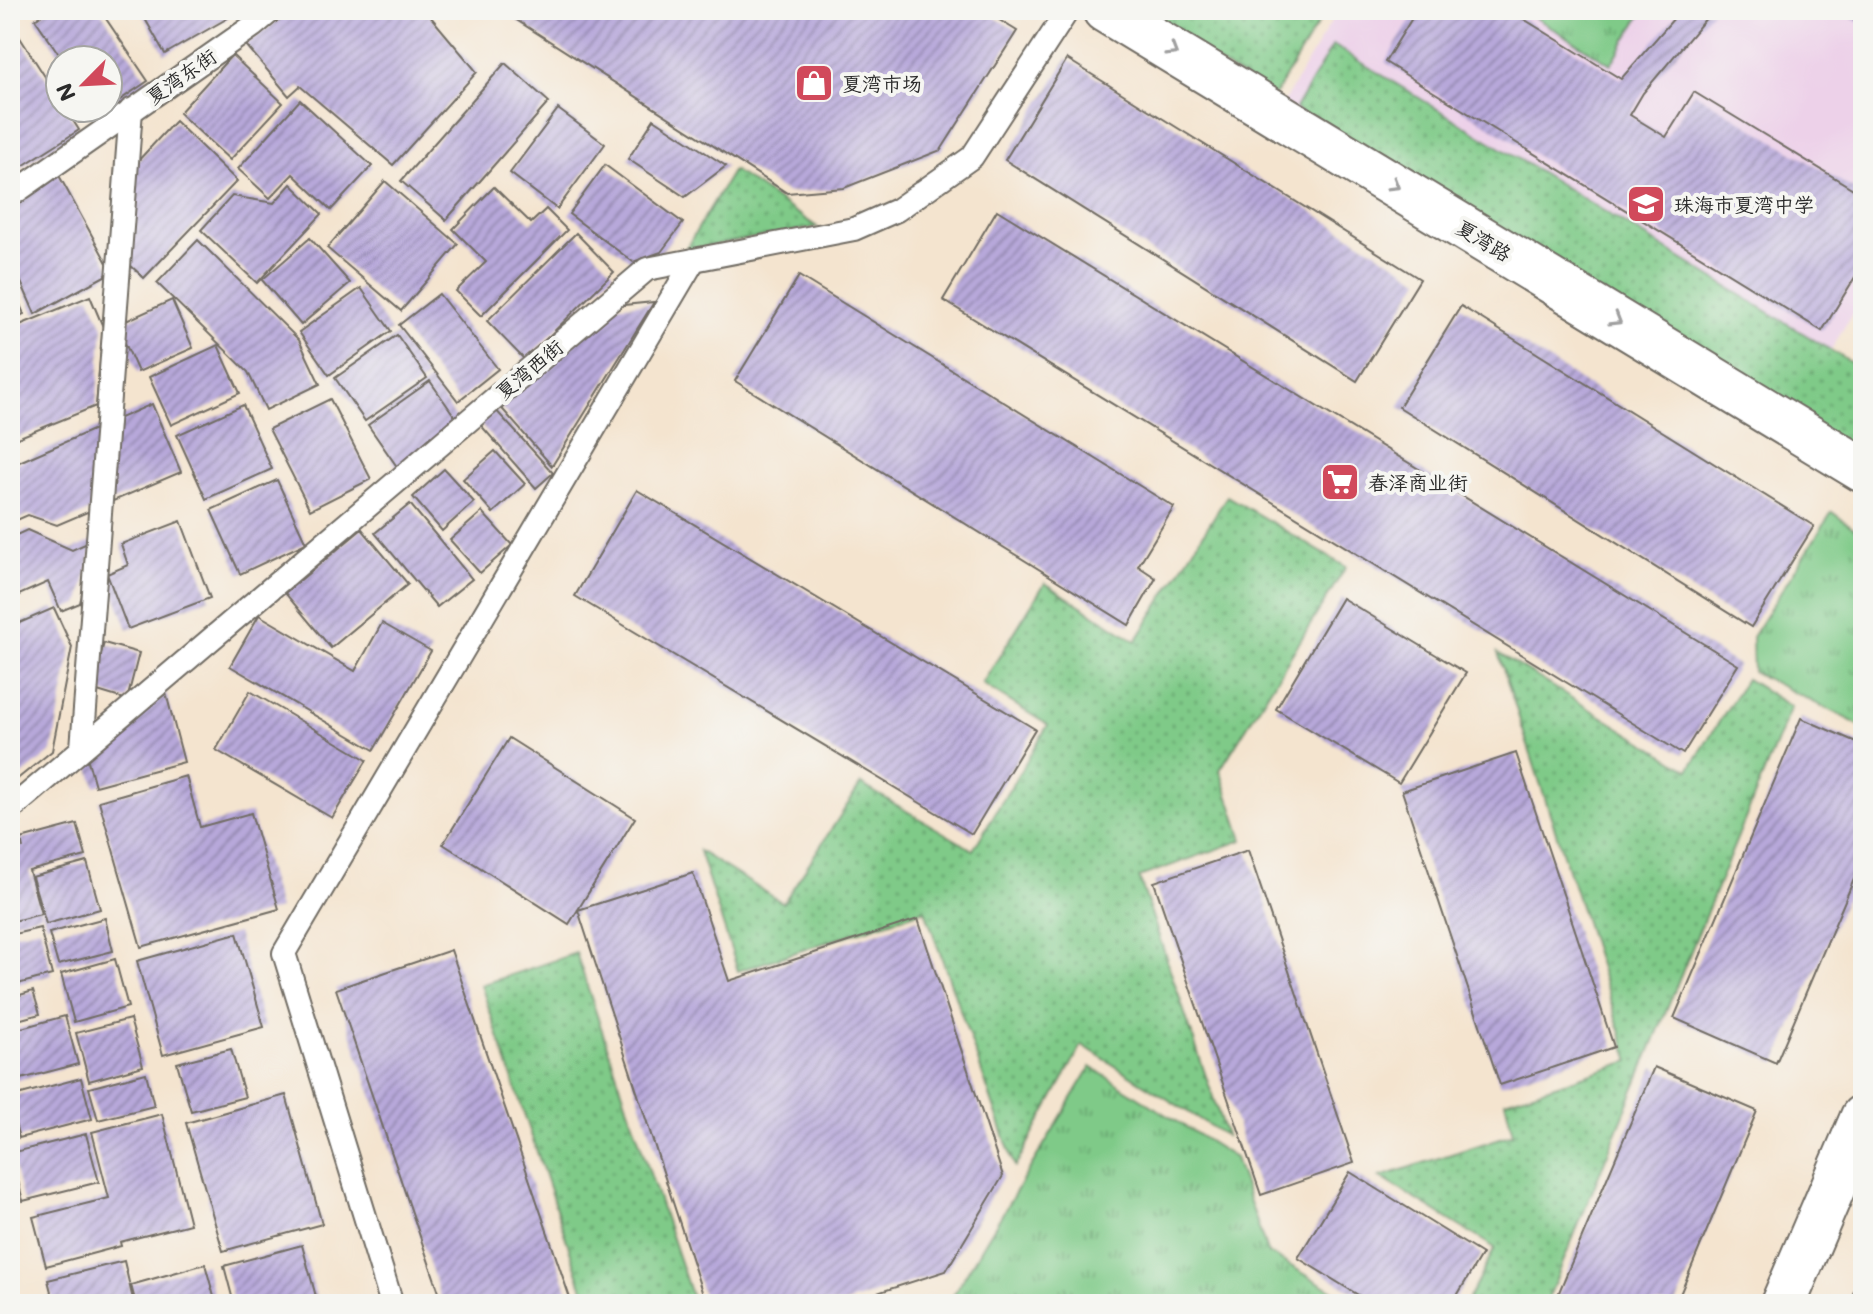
<svg xmlns="http://www.w3.org/2000/svg" width="1873" height="1314" viewBox="0 0 1873 1314" font-family="Mali,'LXGW WenKai TC',sans-serif">
	<style>
		.built { fill: #edd1e9 }
		.grass { fill: url(#grass-dots); stroke: #557a5a; stroke-width: 2 }
		.park { fill: url(#park-tufts); stroke: #557a5a; stroke-width: 2 }
		.building { fill: url(#building-hatch) }
		.lines { fill: none; stroke-linecap: round; stroke-linejoin: round }
		.service-casing { stroke: #716c64; stroke-width: 26 }
		.tertiary-casing { stroke: #716c64; stroke-width: 48 }
		.service { stroke: #fff; stroke-width: 22 }
		.tertiary { stroke: #fff; stroke-width: 44 }
		.oneway { stroke: #a0a0a0 }
		.labels { text-anchor: middle; dominant-baseline: central; stroke-width: 8; stroke-linejoin: round; paint-order: stroke }
		.street-label { font-size: 20px; fill: #2b2b2b; stroke: #f6f6f2 }
		.poi-label { font-size: 20px; fill: #2b2b2b; stroke: #f6f6f2; text-anchor: start }
	</style>
	<defs>
		<pattern id="grass-dots" width="8" height="8" patternUnits="userSpaceOnUse" patternTransform="scale(2)"><rect width="8" height="8" fill="#7fca88"/><path d="M2 2h.1M6 6h.1" fill="none" stroke="#68a46f" stroke-width="1.8" stroke-linecap="round"/></pattern>
		<pattern id="park-tufts" width="24" height="20" patternUnits="userSpaceOnUse" patternTransform="scale(2)"><rect width="24" height="20" fill="#7fca88"/><path d="M3 7l-1-3M5 7V3M7 7l1-3M15 17l-1-3M17 17v-4M19 17l1-3" fill="none" stroke="#68a46f"/></pattern>
		<pattern id="building-hatch" width="6" height="6" patternUnits="userSpaceOnUse" patternTransform="scale(2)"><rect width="6" height="6" fill="#b7a8da"/><path d="M-1 1l2-2M0 6l6-6M5 7l2-2" fill="none" stroke="#9589b1"/></pattern>
	</defs>
	<rect width="100%" height="100%" fill="#f6f6f2"/>
	<filter id="ink" filterUnits="userSpaceOnUse"><feTurbulence type="fractalNoise" baseFrequency=".0125" numOctaves="2"/><feDisplacementMap in="SourceGraphic" scale="16" xChannelSelector="R" yChannelSelector="G"/><feConvolveMatrix kernelMatrix="1 2 1 2 8 2 1 2 1" color-interpolation-filters="sRGB"/></filter>
	<filter id="wash" filterUnits="userSpaceOnUse"><feTurbulence type="fractalNoise" baseFrequency=".006" numOctaves="4" result="noise"/><feDisplacementMap in="SourceGraphic" scale="32" xChannelSelector="R" yChannelSelector="G"/><feGaussianBlur stdDeviation="1.8" result="paint"/><feColorMatrix in="noise" values="0 0 0 0 0 0 0 0 0 0 0 0 0 0 0 0 0 1.4 0 .05"/><feComposite in="paint" operator="in"/></filter>
	<g filter="url(#wash)">
		<rect width="100%" height="100%" fill="#f4e4cf"/>
		<path class="built" d="M1338 10H1863V295L1789 422 1278 112Z"/>
		<g class="grass">
			<path d="M1131 10H1326L1274 96Z"/>
			<path d="M1333 45 1863 370V457L1295 109Z"/>
			<path d="M733 170 817 227 685 250Z"/>
			<path d="M1227 496 1346 567 1220 770 1243 840 1139 877 1226 1136 1082 1045 1015 1167 925 910 738 971 699 851 783 903 861 784 973 850 1048 725 982 684 1045 583 1136 641Z"/>
			<path d="M1498 653 1689 770 1746 679 1791 707 1546 1304H1466L1495 1248 1380 1177 1513 1134 1505 1101 1630 1061Z"/>
			<path d="M576 953 694 1304H588L481 985Z"/>
		</g>
		<g class="park">
			<path d="M1523 10H1644L1611 64Z"/>
			<path d="M1832 512 1863 535V727L1753 672 1752 637Z"/>
			<path d="M1091 1067 1235 1158 1267 1252 1356 1304H948Z"/>
		</g>
		<g id="blocks">
			<g class="building">
				<path d="M48 10H100L148 81 99 114 95 108H108V60H63L35 19Z"/>
				<path d="M140 10H223L228 18 165 54Z"/>
				<path d="M291 10H425L477 72 393 165 300 86 289 96 246 45Z"/>
				<path d="M501 10H983L1017 31 941 150 844 188 787 193Z"/>
				<path d="M1417 10H1509L1621 79 1681 10H1713L1643 93 1630 115 1666 137 1694 92 1863 195V264L1822 331 1385 62Z"/>
				<path d="M1838 10H1863V25Z"/>
				<path d="M10 22 60 100V108H65L79 130 10 174Z"/>
				<path d="M232 55 283 103 230 160 179 113Z"/>
				<path d="M1067 59 1420 279 1357 381 1005 160Z"/>
				<path d="M505 63 549 102 446 220 401 181Z"/>
				<path d="M300 100 372 166 331 210 293 174 270 198 238 169Z"/>
				<path d="M558 109 605 144 557 209 510 173Z"/>
				<path d="M654 119 726 166 685 197 628 159Z"/>
				<path d="M175 121 237 181 144 278 127 262 136 163Z"/>
				<path d="M605 165 683 223 661 252 633 262 569 214Z"/>
				<path d="M56 170 112 272 35 314 10 257V203Z"/>
				<path d="M385 181 458 244 401 311 327 248Z"/>
				<path d="M291 184 322 214 257 283 201 230 232 196 274 203Z"/>
				<path d="M494 187 531 223 546 209 567 230 481 316 456 291 486 262 453 229Z"/>
				<path d="M997 210 1738 665 1683 754 943 300Z"/>
				<path d="M576 233 614 272 525 360 487 321Z"/>
				<path d="M310 238 350 283 301 325 262 280Z"/>
				<path d="M198 240 299 340 320 384 266 410 248 372 157 283Z"/>
				<path d="M799 276 1174 507 1138 566 1156 578 1129 625 735 381Z"/>
				<path d="M10 282 24 314 10 320Z"/>
				<path d="M361 288 391 331 329 375 299 332Z"/>
				<path d="M439 294 498 369 458 401 399 325Z"/>
				<path d="M90 296 103 327 96 406 10 441V329Z"/>
				<path d="M172 300 193 348 138 372 117 325Z"/>
				<path d="M654 302 552 466 498 404 614 306Z"/>
				<path d="M1461 306 1814 526 1751 627 1399 407Z"/>
				<path d="M397 335 427 378 365 421 335 378Z"/>
				<path d="M218 345 240 393 171 425 149 377Z"/>
				<path d="M430 381 460 424 398 468 368 425Z"/>
				<path d="M330 399 371 479 310 510 269 429Z"/>
				<path d="M152 404 181 472 57 525 28 515 10 523V466Z"/>
				<path d="M243 405 272 469 206 499 177 435Z"/>
				<path d="M493 407 553 473 536 488 478 422Z"/>
				<path d="M495 451 525 484 493 513 463 479Z"/>
				<path d="M444 469 474 502 442 531 413 497Z"/>
				<path d="M277 480 306 543 240 574 211 510Z"/>
				<path d="M637 490 1035 729 972 834 575 596Z"/>
				<path d="M410 504 472 579 437 607 375 533Z"/>
				<path d="M482 512 512 545 480 573 450 540Z"/>
				<path d="M181 521 210 598 128 629 107 574 128 565 121 544Z"/>
				<path d="M362 529 408 584 331 648 285 593Z"/>
				<path d="M27 530 72 550 94 540 80 603 61 611 48 582 10 599V538Z"/>
				<path d="M1342 598 1466 673 1399 783 1276 709Z"/>
				<path d="M54 608 72 647 52 751 10 785V627Z"/>
				<path d="M259 615 355 671 382 623 431 651 374 750 230 666Z"/>
				<path d="M104 643 139 653 127 700 91 689Z"/>
				<path d="M250 691 367 760 332 818 216 750Z"/>
				<path d="M166 693 184 762 95 786 87 757Z"/>
				<path d="M1801 718 1863 745V858L1776 1063 1674 1018Z"/>
				<path d="M509 738 635 818 569 924 443 844Z"/>
				<path d="M1516 753 1614 1047 1500 1085 1402 791Z"/>
				<path d="M186 776 200 827 251 813 279 909 141 947 99 801Z"/>
				<path d="M77 824 86 856 29 871 41 914 10 922V837L18 832 23 849 21 839Z"/>
				<path d="M1248 850 1354 1163 1261 1195 1154 882Z"/>
				<path d="M87 862 100 909 46 924 32 877Z"/>
				<path d="M693 873 729 981 918 919 1003 1176 946 1271 843 1304H706L578 910Z"/>
				<path d="M105 918 113 951 58 965 49 933Z"/>
				<path d="M40 928 52 975 10 986V935Z"/>
				<path d="M237 933 264 1027 163 1055 137 961Z"/>
				<path d="M451 950 572 1304H443L336 989Z"/>
				<path d="M115 959 128 1007 74 1022 61 974Z"/>
				<path d="M33 991 40 1014 10 1022V998Z"/>
				<path d="M65 1016 78 1064 10 1082V1031Z"/>
				<path d="M130 1019 143 1066 89 1081 76 1033Z"/>
				<path d="M231 1049 245 1097 191 1111 177 1063Z"/>
				<path d="M1654 1067 1757 1111 1676 1304H1554Z"/>
				<path d="M146 1073 154 1106 98 1120 89 1088Z"/>
				<path d="M81 1078 92 1119 19 1138 10 1105V1097Z"/>
				<path d="M286 1095 322 1224 223 1251 186 1123Z"/>
				<path d="M162 1114 190 1224 120 1242 121 1246 46 1266 33 1217 109 1198 92 1132Z"/>
				<path d="M86 1134 99 1182 23 1201 11 1153Z"/>
				<path d="M1350 1172 1482 1254 1452 1304H1373L1298 1258Z"/>
				<path d="M302 1245 318 1304H234L224 1266Z"/>
				<path d="M124 1261 134 1304H54L48 1280Z"/>
				<path d="M205 1264 216 1304H136L131 1285Z"/>
				<path d="M1863 1268V1304H1849Z"/>
			</g>
		</g>
	</g>
	<g filter="url(#ink)">
		<use href="#blocks" fill-opacity="0" stroke="#716c64" stroke-width="2"/>
		<g class="lines">
			<defs>
				<g id="service">
					<path d="M10 196 253 26 272 10"/>
					<path d="M82 748 131 110"/>
					<path d="M10 810 647 269 854 229 897 210 972 157 1068 10"/>
					<path d="M392 1304 284 953 694 260"/>
				</g>
				<g id="tertiary">
					<path d="M1105 10 1863 470"/>
					<path d="M1783 1304 1863 1117"/>
				</g>
			</defs>
			<use href="#service" class="service-casing"/>
			<use href="#tertiary" class="tertiary-casing"/>
			<use href="#service" class="service"/>
			<use href="#tertiary" class="tertiary"/>
		</g>
		<defs><path id="oneway-chevron" d="M-2-3.5L2.5 0L-2 3.5" fill="none" stroke-width="1.6" stroke-linecap="round" stroke-linejoin="round" transform="scale(2)"/></defs>
		<g class="oneway">
			<use href="#oneway-chevron" transform="translate(1172 51) rotate(31)"/>
			<use href="#oneway-chevron" transform="translate(1394 185) rotate(31)"/>
			<use href="#oneway-chevron" transform="translate(1616 320) rotate(31)"/>
		</g>
	</g>
	<defs>
		<symbol id="shop-square" viewBox="-11 -11 22 22"><rect x="-9" y="-9" width="18" height="18" rx="4" fill="#d1495b" stroke="#f6f6f2"/><path d="M-5-2.5h2.3a2.7 3.5 0 0 1 5.4 0H5L5.5 6h-11ZM-1.5-2.5h3a1.5 2.3 0 0 0-3 0Z" fill="#fff"/></symbol>
		<symbol id="school-square" viewBox="-11 -11 22 22"><rect x="-9" y="-9" width="18" height="18" rx="4" fill="#d1495b" stroke="#f6f6f2"/><path d="M0-5L7-2L0 1L-7-2ZM-4 1L0 2.5L4 1V4Q0 6-4 4Z" fill="#fff"/></symbol>
		<symbol id="supermarket-square" viewBox="-11 -11 22 22"><rect x="-9" y="-9" width="18" height="18" rx="4" fill="#d1495b" stroke="#f6f6f2"/><path d="M-6-5.5h2.5l.6 2H6L4.5 2H-2.5L-4.4-4H-6ZM-1.5 3.2a1.3 1.3 0 1 0 .1 0ZM3 3.2a1.3 1.3 0 1 0 .1 0Z" fill="#fff"/></symbol>
	</defs>
	<g fill-rule="evenodd">
		<use href="#shop-square" x="792" y="61" width="44" height="44"/>
		<use href="#school-square" x="1624" y="182" width="44" height="44"/>
		<use href="#supermarket-square" x="1318" y="460" width="44" height="44"/>
	</g>
	<g class="labels">
		<g class="street-label">
			<text transform="translate(181 76) rotate(-35)">夏湾东街</text>
			<text transform="translate(1484 240) rotate(31)">夏湾路</text>
			<text transform="translate(529 369) rotate(-40)">夏湾西街</text>
		</g>
		<g class="poi-label">
			<text x="842" y="83">夏湾市场</text>
			<text x="1674" y="204">珠海市夏湾中学</text>
			<text x="1368" y="482">春泽商业街</text>
		</g>
	</g>
	<rect width="1873" height="1314" fill="none" stroke="#f6f6f2" stroke-width="40"/>
	<g transform="translate(84 84) rotate(246)"><circle r="38" fill="#f6f6f2" stroke="#a5a5a2" stroke-width="2"/>
	<path d="M0-6L14 30L0 20L-14 30Z" fill="#d1495b"/>
	<text y="-12" font-size="22" font-weight="bold" text-anchor="middle" fill="#2b2b2b">N</text>
	</g>
</svg>
